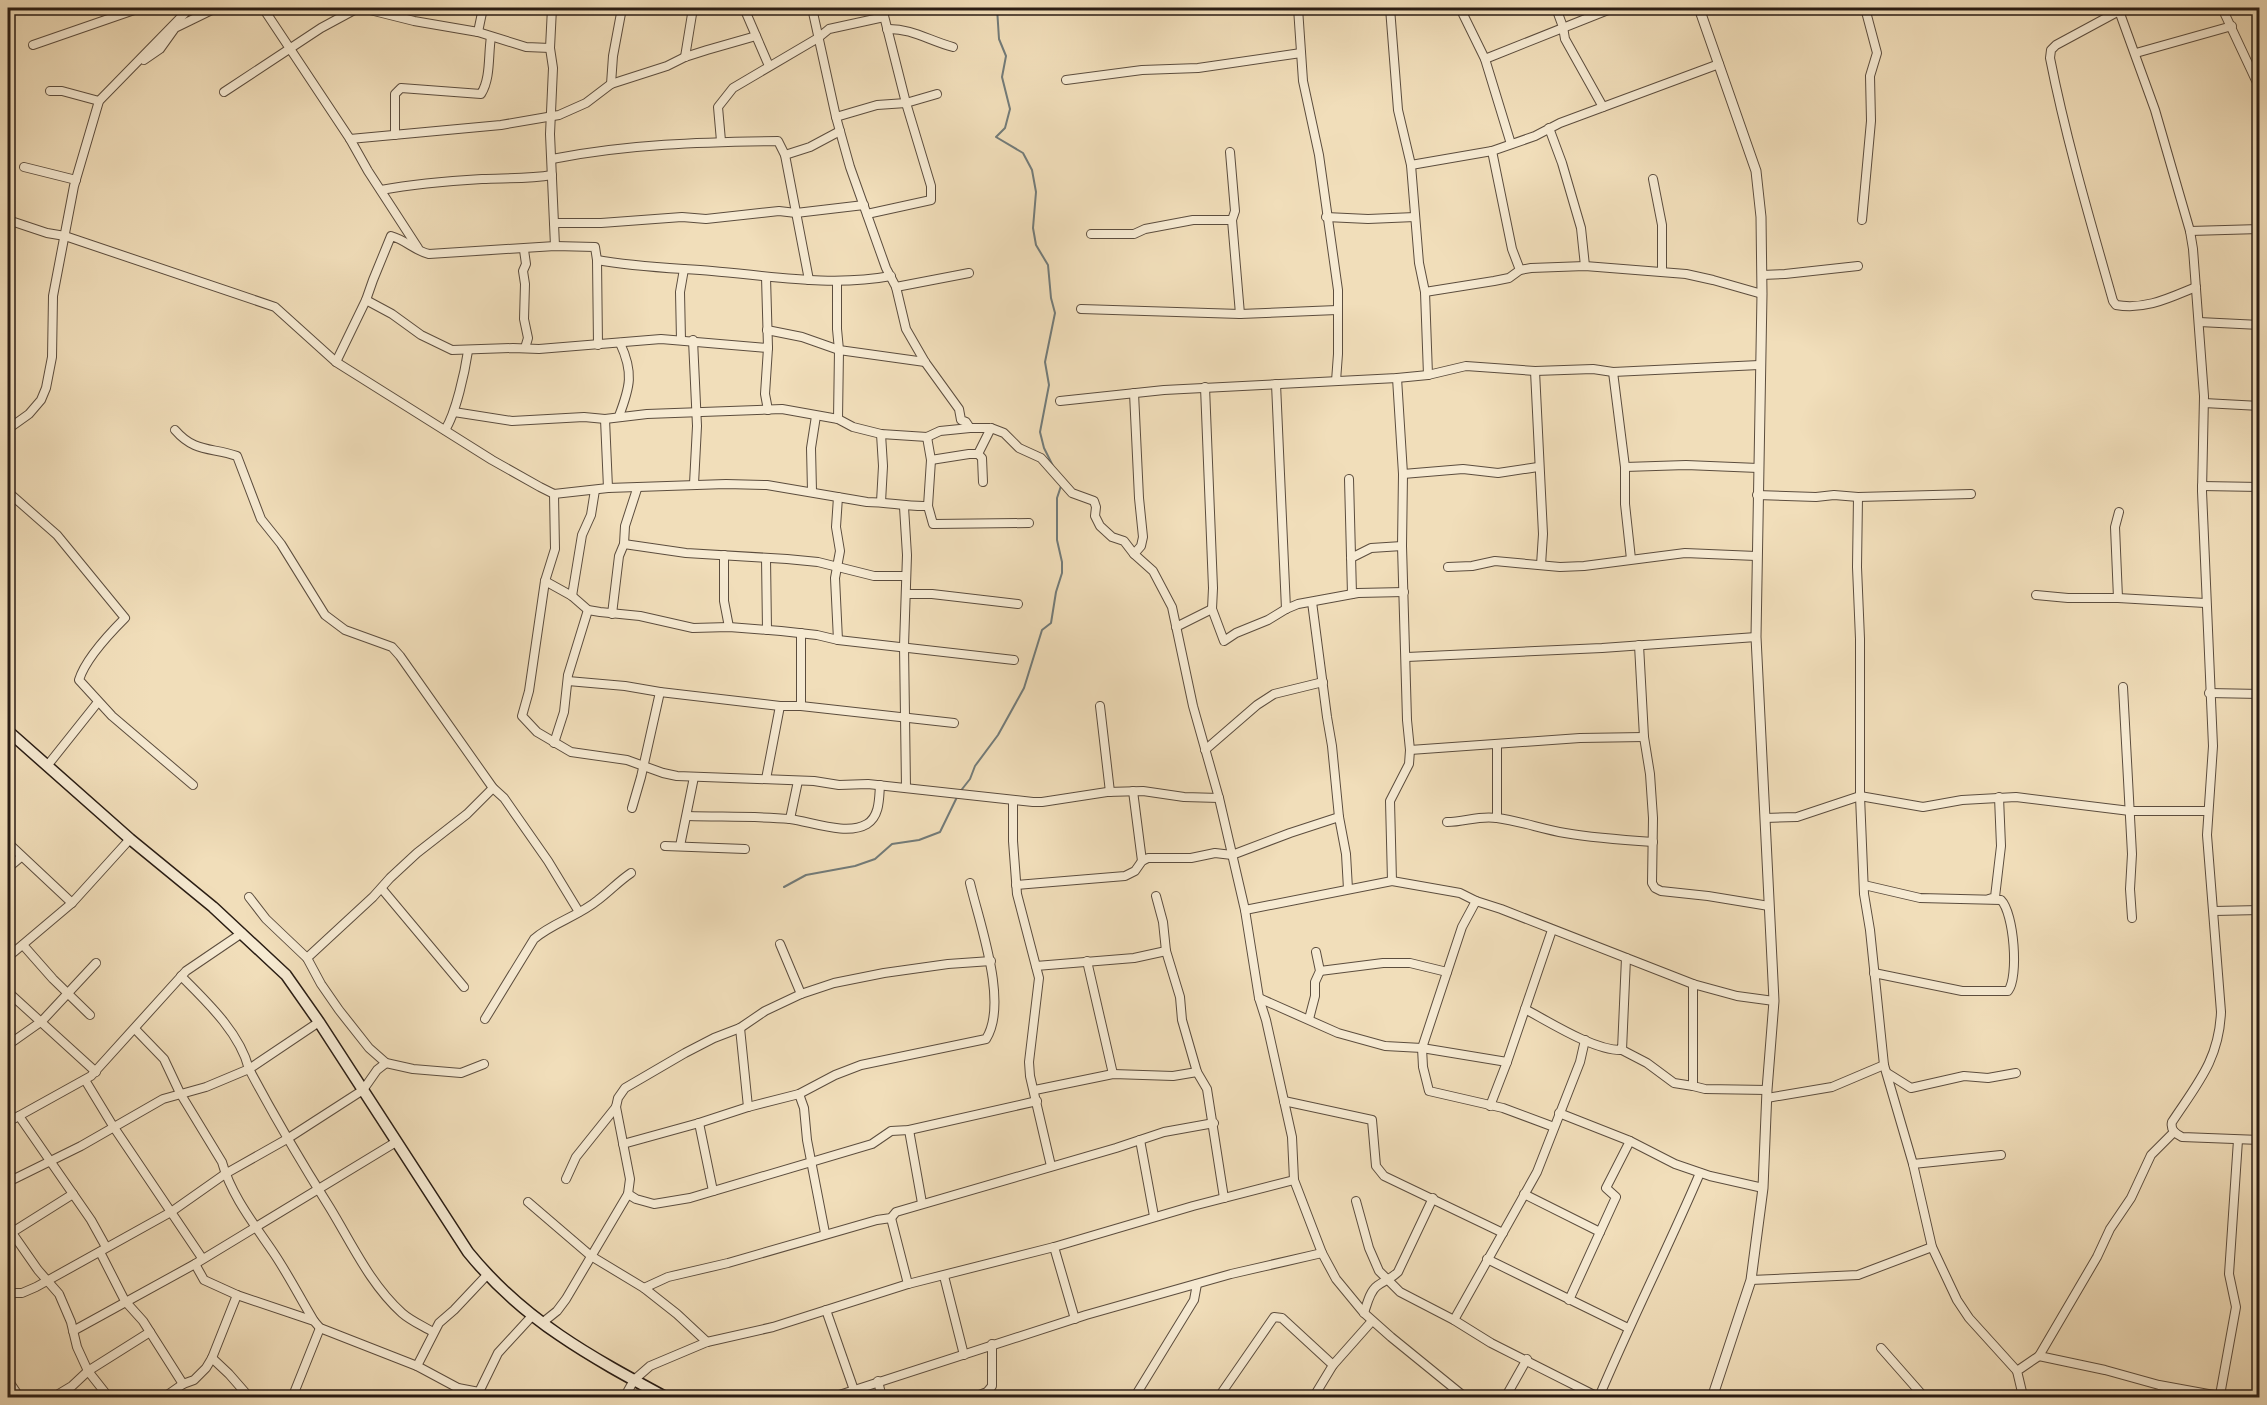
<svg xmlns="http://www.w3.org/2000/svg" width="2267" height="1405" viewBox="0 0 2267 1405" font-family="'IM FELL DW Pica',serif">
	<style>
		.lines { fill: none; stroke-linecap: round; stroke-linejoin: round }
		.stream { stroke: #727b79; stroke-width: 2 }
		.minor-casing { stroke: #5c4d3e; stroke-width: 10 }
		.tertiary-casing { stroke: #5c4d3e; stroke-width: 11 }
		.secondary-casing { stroke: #2a1d14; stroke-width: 13 }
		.minor { stroke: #f6ead2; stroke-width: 8 }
		.tertiary { stroke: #f6ead2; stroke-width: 9 }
		.secondary { stroke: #f6ead2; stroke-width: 10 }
	</style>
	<rect width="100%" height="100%" fill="#f1deba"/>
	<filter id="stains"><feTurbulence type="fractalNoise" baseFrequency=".00333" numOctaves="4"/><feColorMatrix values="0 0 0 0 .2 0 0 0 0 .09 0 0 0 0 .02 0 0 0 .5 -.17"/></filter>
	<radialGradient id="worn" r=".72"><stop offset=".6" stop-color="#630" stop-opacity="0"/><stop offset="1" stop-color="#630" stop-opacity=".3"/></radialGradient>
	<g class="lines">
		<g class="stream">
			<path d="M997 8 999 39 1006 56 1002 77 1010 109 1005 128 996 137 1023 153 1032 170 1036 192 1033 228 1036 245 1048 265 1051 298 1055 313 1045 362 1049 385 1040 432 1044 448 1054 468"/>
			<path d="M784 887 806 875 855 866 875 859 892 844 919 840 940 832 959 793 970 779 975 766 998 735 1024 688 1042 630 1051 623 1056 592 1062 573V562L1057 540V498L1061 486"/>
		</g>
		<defs>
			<g id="minor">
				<path d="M263 8 350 139 368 171 418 248"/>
				<path d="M362 8 414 21 478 32 526 47 550 48"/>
				<path d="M552 8 550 48 553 68 550 134 555 246"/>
				<path d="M744 8 769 66"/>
				<path d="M812 8 836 117 850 167 886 268 896 287 906 329 925 362 959 409 961 420 966 422 970 428H991L1004 433 1019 448 1041 458 1072 493 1094 501 1096 507 1095 516 1100 526 1112 537 1124 541 1134 554 1153 571 1172 607 1193 706 1219 798 1245 910 1259 998 1266 1020 1292 1137 1294 1180 1322 1253 1336 1279 1364 1313 1391 1337 1466 1398"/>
				<path d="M1298 8 1303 81 1319 155 1338 290V354L1336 381"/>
				<path d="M1390 8 1398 110 1411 165 1419 263 1425 292 1428 375"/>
				<path d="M1460 8 1485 59 1511 144"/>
				<path d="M1556 8 1563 27 1565 39 1603 107"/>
				<path d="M2118 8 2155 110 2190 231 2193 249 2204 396 2202 491 2213 746 2207 835 2221 1012C2219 1060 2197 1084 2172 1122 2170 1130 2176 1134 2182 1137L2260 1140"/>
				<path d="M2222 8 2260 89"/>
				<path d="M2119 11 2056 45 2051 50 2050 58C2066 139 2090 220 2113 301L2116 305C2146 310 2169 298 2196 287"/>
				<path d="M887 29C911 28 930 41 953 47"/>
				<path d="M478 32 483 8"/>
				<path d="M33 45 140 8"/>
				<path d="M2136 53 2232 26"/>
				<path d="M685 57 693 8"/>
				<path d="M1485 59 1613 8"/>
				<path d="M144 60 160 49 175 28 216 8"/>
				<path d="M1066 80 1142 70 1198 68 1301 53"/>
				<path d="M611 84 613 56 622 8"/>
				<path d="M50 91H62L99 101"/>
				<path d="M224 92 321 28 358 8"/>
				<path d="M836 117 877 105 906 103 937 94"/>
				<path d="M1549 128 1562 163 1581 228 1585 266"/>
				<path d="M395 135V94L401 88 481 94C491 78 488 55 491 37"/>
				<path d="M350 139 501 125 559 115 586 103 611 84 667 66 685 57 707 50 756 36"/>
				<path d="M721 141 718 107 733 88 818 38 829 29 884 17"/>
				<path d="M1492 151 1512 249 1520 270"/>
				<path d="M1230 152 1235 211 1232 220 1240 314"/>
				<path d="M785 155 810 147 840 131"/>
				<path d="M552 159C627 144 702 142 778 141L785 155 809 280"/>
				<path d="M1411 165 1492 151 1535 136 1560 123 1719 64"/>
				<path d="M24 167 76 180"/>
				<path d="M1653 179 1662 225V271"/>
				<path d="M381 190C414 184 449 181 482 179 506 178 529 179 552 175"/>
				<path d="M867 214 931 200V186L906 103 882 8"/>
				<path d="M1326 217 1368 219 1415 217"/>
				<path d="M8 220 47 233 65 236 275 307 336 362 492 460 540 487 554 494 608 488 726 484 767 485 867 502C888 502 907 507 928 506"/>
				<path d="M1862 220 1871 121 1870 76 1877 53 1865 8"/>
				<path d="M554 223H601L682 217 706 219 779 211 796 213 864 205"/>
				<path d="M2190 231 2260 229"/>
				<path d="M1091 234H1134L1145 229 1193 220H1232"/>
				<path d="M524 250 526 264 523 271 525 284 524 319 528 338 525 348"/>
				<path d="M597 260C635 267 673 268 712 271 772 276 831 287 891 276"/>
				<path d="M1762 275 1785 274 1858 266"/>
				<path d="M766 277 768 348 765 394 768 410"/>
				<path d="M837 281V329L839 350 838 419"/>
				<path d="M896 287 969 273"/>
				<path d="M1425 292 1494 281 1509 278 1520 270 1531 268 1585 266 1686 274 1713 280 1762 294"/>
				<path d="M366 300 392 314 421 335 452 350 513 348 539 349 661 339 768 348"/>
				<path d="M1081 309 1240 314 1337 310"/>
				<path d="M2199 322 2260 325"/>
				<path d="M767 330 802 337 839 350 925 362"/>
				<path d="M681 340 680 292 684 269"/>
				<path d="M693 340 697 426 694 484"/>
				<path d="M336 362 366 300 373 280 391 236C406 240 415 251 429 254L555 246 595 247 597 260 598 345"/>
				<path d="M1535 371 1543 534 1541 565"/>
				<path d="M1613 372 1625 467V504L1631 559"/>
				<path d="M1276 384 1286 609"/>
				<path d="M1205 387 1213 588 1212 609 1224 641 1236 633 1268 620 1286 609 1298 604 1358 593 1404 592"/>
				<path d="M1134 393 1139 498 1143 537 1141 546 1134 554"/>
				<path d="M1060 401 1164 390 1397 378 1428 375 1466 366 1535 371 1593 369 1613 372 1759 365"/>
				<path d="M2204 403 2260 406"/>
				<path d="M454 412 512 421 584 417 605 419 647 414 782 409 838 419 853 427 881 434 927 437 940 431 970 428"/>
				<path d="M619 416C630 387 634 373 620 343"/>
				<path d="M605 419 608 488"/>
				<path d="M8 429 29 414 41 400 46 388 52 357 53 296 74 186 99 101 187 11"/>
				<path d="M175 430C195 453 211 447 237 456L261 519 281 544 325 615 345 630 392 647 400 656 493 788 504 798 548 861 579 912"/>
				<path d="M445 430C456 413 465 371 468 351"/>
				<path d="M927 437 931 460 928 506 933 524 1029 523"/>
				<path d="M978 454 991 428"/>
				<path d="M978 454 982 458 983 482"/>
				<path d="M931 460 969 454H978"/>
				<path d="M1625 467 1686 465 1758 468"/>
				<path d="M1403 474 1463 469 1498 473 1538 467"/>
				<path d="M1349 479 1352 594"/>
				<path d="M2202 486 2260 487"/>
				<path d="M812 491 811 448 816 416"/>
				<path d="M8 492 57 535 125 618C110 633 85 660 79 680L112 716 193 785"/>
				<path d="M554 494 555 549 545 581 529 691 522 716 537 732 571 752 627 760 663 773 677 776 814 781 839 785 868 784 1033 802H1042L1107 792 1143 791 1184 797 1219 798"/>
				<path d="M1757 495 1816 497 1834 495 1858 497 1971 494"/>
				<path d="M1858 497 1857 567 1860 639V796L1864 894 1870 930 1884 1065 1913 1164 1932 1247 1957 1300 1969 1318 2017 1371"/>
				<path d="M881 502 883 466 881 434"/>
				<path d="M904 507 907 555 904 646 906 787"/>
				<path d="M624 544 686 553 787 559 818 562 874 576H906"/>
				<path d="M724 555V601L729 627"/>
				<path d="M766 558 767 630"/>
				<path d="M1351 558 1371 548 1402 546"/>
				<path d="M1448 567 1472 566 1495 561 1560 567 1584 566 1685 553 1756 556"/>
				<path d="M545 581 572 596 588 610 600 612 640 616 693 628 729 627 781 631 817 635 838 640 1014 660"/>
				<path d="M907 594H932L1018 604"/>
				<path d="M2036 595 2068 598H2118L2205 603"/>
				<path d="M572 596 582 535 591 515 595 490"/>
				<path d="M2118 598 2115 527 2119 512"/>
				<path d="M1312 602 1327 717 1332 746 1339 817 1346 854 1348 889"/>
				<path d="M612 614 619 556 624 544 625 526 637 489"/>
				<path d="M1176 627 1212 609"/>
				<path d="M838 640 835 578 840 551 836 527 838 497"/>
				<path d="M1639 645 1644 737 1650 774 1653 818 1652 883 1655 888 1661 891 1708 896 1769 906"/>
				<path d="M1407 657 1602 648 1756 637"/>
				<path d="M568 681 625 686 660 692 780 706H801L954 723"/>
				<path d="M2123 687 2132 854 2130 889 2132 918"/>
				<path d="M2209 693 2260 694"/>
				<path d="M801 706V633"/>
				<path d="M1100 706 1110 792"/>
				<path d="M554 743 564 712 568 675 588 610"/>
				<path d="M1205 750 1257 705 1274 694 1323 682"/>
				<path d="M1410 750 1580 738 1644 737"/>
				<path d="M47 766 98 702"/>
				<path d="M766 779 780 706"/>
				<path d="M1133 791 1142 861"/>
				<path d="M1013 801V841L1017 894 1039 978 1029 1062 1030 1076 1051 1166"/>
				<path d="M632 808 641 777 660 692"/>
				<path d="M688 816C722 817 756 816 790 819 812 822 847 836 867 824 880 816 879 798 880 785"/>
				<path d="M1497 818V744"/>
				<path d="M1765 818 1797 817 1860 796 1923 807 1962 800 2016 797 2130 811H2207"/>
				<path d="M790 819 798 781"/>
				<path d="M1447 822C1465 822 1479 815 1497 818 1520 821 1542 829 1565 833 1594 838 1623 840 1653 842"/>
				<path d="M8 843 72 903"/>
				<path d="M665 846 745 849"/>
				<path d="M680 846 694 777"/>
				<path d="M8 868 21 857"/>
				<path d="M1392 881 1390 801 1409 764 1410 750 1407 720 1402 546 1403 474 1397 378"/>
				<path d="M1016 885 1125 876 1135 871 1142 861 1148 858H1191L1215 853 1232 855 1290 833 1339 817"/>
				<path d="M1864 885 1920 898 2001 900C2014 913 2019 977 2008 991H1962L1874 973"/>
				<path d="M382 889 464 987"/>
				<path d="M1156 896 1163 922 1166 951 1180 997 1182 1020 1197 1072 1207 1089 1224 1198"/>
				<path d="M249 897 266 919 307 958 321 984 339 1010 369 1048 386 1063 413 1069 461 1073 484 1064"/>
				<path d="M1989 899 1995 897 2001 846 1999 797"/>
				<path d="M1476 901 1462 927 1422 1048 1423 1067 1429 1091 1503 1108 1554 1127"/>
				<path d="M1245 910 1392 881 1460 893 1476 901 1501 909 1693 984 1737 996 1774 1001"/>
				<path d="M2214 911 2260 910"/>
				<path d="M780 944 801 994"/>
				<path d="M23 945 53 979 90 1015"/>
				<path d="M8 957 72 903 130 839"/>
				<path d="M307 958 373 897 390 878 417 853 467 814 493 788"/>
				<path d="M1087 961 1113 1074"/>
				<path d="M1036 966 1134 958 1166 951"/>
				<path d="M1320 971 1383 963H1410L1447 972"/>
				<path d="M181 976C207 1002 240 1033 249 1069 274 1116 301 1162 330 1208 352 1244 370 1284 402 1313 411 1321 423 1326 433 1332"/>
				<path d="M1693 984V1086L1705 1089 1767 1090"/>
				<path d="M8 992 96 1072"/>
				<path d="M1259 998 1338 1033 1385 1046 1422 1048 1507 1062"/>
				<path d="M1525 1009C1551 1023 1595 1051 1622 1050L1626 958"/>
				<path d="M485 1019 534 939C552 923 579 916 598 900 610 891 619 881 631 873"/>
				<path d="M1309 1019 1315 996V982L1320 971 1316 952"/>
				<path d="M740 1028 748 1107"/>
				<path d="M135 1029 164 1059 180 1093 222 1162C231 1195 254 1224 273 1252 288 1274 300 1298 314 1321"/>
				<path d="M8 1045 42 1021 96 963"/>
				<path d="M1622 1050 1647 1063 1674 1083 1693 1086"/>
				<path d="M1887 1073 1911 1088 1964 1076 1988 1078 2016 1073"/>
				<path d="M85 1080 113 1126 202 1258"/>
				<path d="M1035 1090 1113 1074 1173 1076 1197 1072"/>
				<path d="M799 1094 804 1108 807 1140 825 1233"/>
				<path d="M1767 1098 1832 1087 1884 1065"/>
				<path d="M1284 1101 1372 1120 1376 1166 1384 1176 1503 1233"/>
				<path d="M1490 1106 1507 1062 1552 930"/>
				<path d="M1559 1113 1630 1141 1675 1164 1710 1176 1763 1188"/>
				<path d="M19 1116 91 1220 106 1247"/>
				<path d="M8 1122 91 1076 186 971 242 933"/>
				<path d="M699 1123 713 1191"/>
				<path d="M909 1130 922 1203"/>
				<path d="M1140 1140 1154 1216"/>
				<path d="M623 1144 699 1123 748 1107 799 1094 835 1075 861 1065 986 1039C1009 1003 979 922 970 883"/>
				<path d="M1913 1164 2001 1155"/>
				<path d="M566 1179 576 1157 616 1107 618 1098 625 1088 685 1053 714 1038 740 1028 765 1011 801 994 834 983 884 973 948 964 991 961"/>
				<path d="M8 1182 81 1146 163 1099 206 1087 249 1069 319 1022"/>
				<path d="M628 1194 636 1199 654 1204 690 1198 872 1144 891 1131 909 1130 1037 1101"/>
				<path d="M1524 1194 1600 1232"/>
				<path d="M1356 1201 1369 1248 1379 1271 1400 1292 1454 1320 1491 1343 1600 1398"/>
				<path d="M528 1202 591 1256 644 1288 677 1314 707 1342"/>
				<path d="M891 1218 908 1284"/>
				<path d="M8 1227 38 1270 59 1294 71 1322 77 1347 88 1371 107 1395"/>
				<path d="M11 1233 73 1194"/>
				<path d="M1054 1247 1075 1319"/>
				<path d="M100 1252 125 1301 143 1321 183 1384"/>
				<path d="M1487 1259 1628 1328"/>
				<path d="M195 1264 204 1280 237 1295 314 1321 320 1328 417 1366 458 1388 479 1392 490 1398"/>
				<path d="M944 1276 964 1355"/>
				<path d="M1751 1280 1858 1275 1932 1247"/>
				<path d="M644 1288 668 1277 728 1263 877 1220 891 1218 896 1212 1116 1148 1164 1132 1214 1123"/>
				<path d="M8 1293H22L36 1287 171 1212 225 1174 287 1139 363 1090 377 1070 386 1063"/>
				<path d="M1569 1300 1616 1197 1606 1188 1630 1141"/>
				<path d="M826 1310 854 1390"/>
				<path d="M1364 1313C1367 1304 1370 1291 1377 1286 1385 1280 1391 1279 1398 1272L1433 1198"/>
				<path d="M1454 1320 1537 1172 1580 1062 1585 1040"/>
				<path d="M542 1323 557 1311 566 1299 628 1194 630 1179 616 1107"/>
				<path d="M73 1331 195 1264 396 1142"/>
				<path d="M1881 1348 1925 1398"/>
				<path d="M2039 1356 2105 1370 2159 1385 2230 1398"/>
				<path d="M212 1358 229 1374 250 1398"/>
				<path d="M417 1366 439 1323 454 1310 487 1275"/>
				<path d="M8 1380 20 1398"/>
				<path d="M878 1381 882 1398"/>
				<path d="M479 1392 498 1353 532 1316"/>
				<path d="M2220 1395 2236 1307 2229 1274 2238 1140"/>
				<path d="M1599 1397C1631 1321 1668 1248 1700 1173"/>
				<path d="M52 1398 72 1386 88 1371 150 1332"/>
				<path d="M163 1398 183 1384 194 1380 206 1368 212 1358 237 1295"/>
				<path d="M297 1398 294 1393 320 1328"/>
				<path d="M453 1398 458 1388"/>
				<path d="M624 1398 634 1380 650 1366 707 1342 773 1327 908 1284 1054 1247 1193 1206 1294 1180"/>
				<path d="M830 1398 1086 1315 1231 1274 1322 1253"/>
				<path d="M972 1398 987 1392 992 1386V1344"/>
				<path d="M1134 1398 1194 1300 1197 1284"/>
				<path d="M1218 1398 1274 1317 1282 1318 1333 1365"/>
				<path d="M1313 1398 1333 1365 1372 1321"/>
				<path d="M1505 1398 1527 1359"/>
				<path d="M2019 1398 2022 1392 2017 1371 2039 1356 2097 1257 2110 1229 2131 1198 2151 1155 2174 1132"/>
			</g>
			<path id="tertiary" d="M1699 8 1756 171 1761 217 1762 294 1756 637 1774 1001 1767 1090 1763 1188 1751 1280 1712 1398"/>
			<path id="secondary" d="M8 731 130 839 213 907 286 975 319 1022 468 1252C524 1321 591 1357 667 1398"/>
		</defs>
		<use href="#minor" class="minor-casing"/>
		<use href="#tertiary" class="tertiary-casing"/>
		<use href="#secondary" class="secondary-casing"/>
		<use href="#minor" class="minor"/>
		<use href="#tertiary" class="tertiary"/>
		<use href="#secondary" class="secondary"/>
	</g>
	<rect width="2267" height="1405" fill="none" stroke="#f1deba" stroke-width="30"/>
	<rect x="9" y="9" width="2249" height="1387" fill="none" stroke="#2a1d14" stroke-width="3"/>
	<rect x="15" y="15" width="2237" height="1375" fill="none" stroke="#2a1d14" stroke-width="1.5"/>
	<rect width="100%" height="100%" filter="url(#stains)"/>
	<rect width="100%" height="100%" fill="url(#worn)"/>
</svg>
